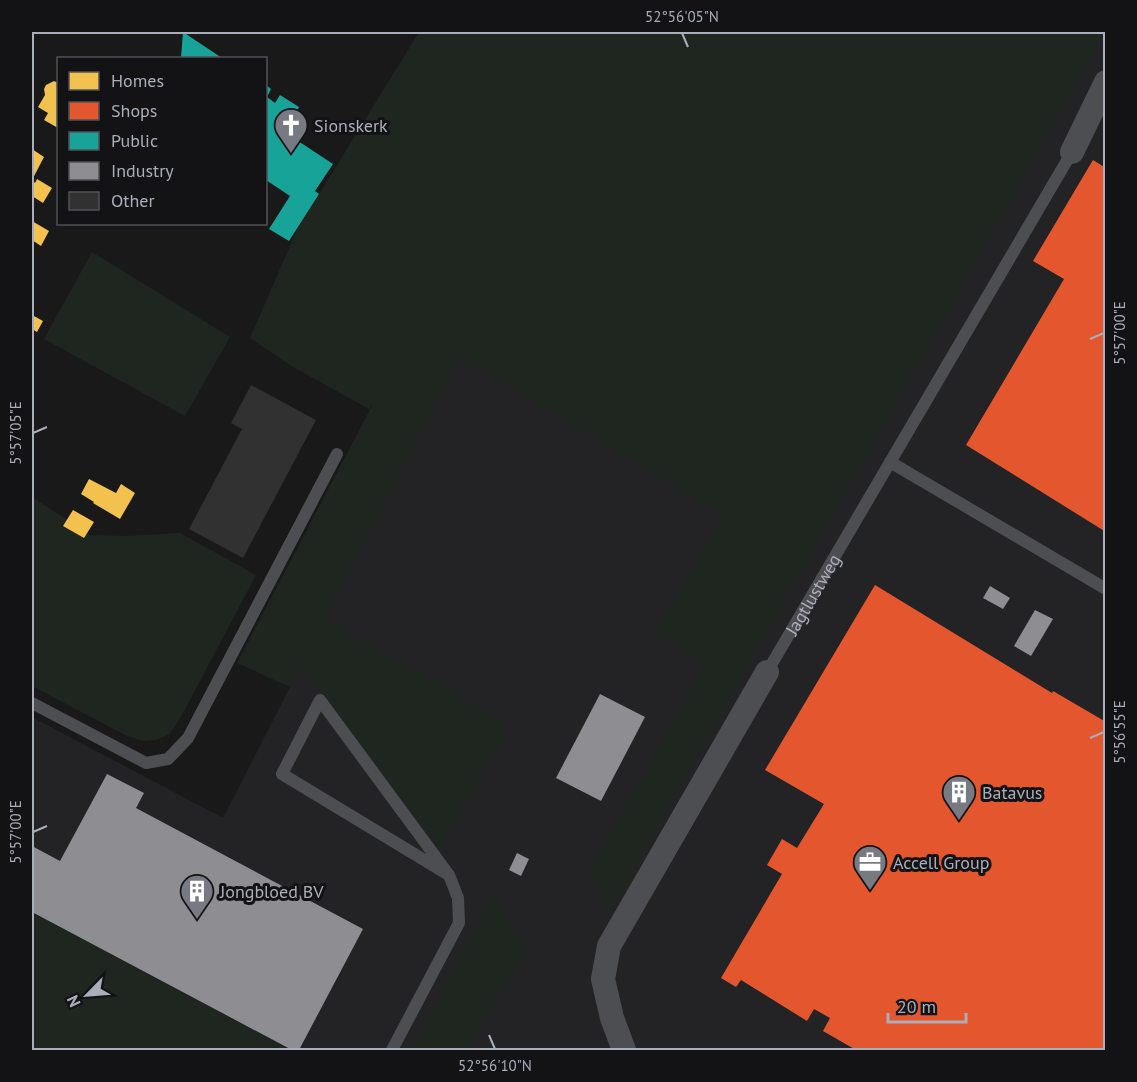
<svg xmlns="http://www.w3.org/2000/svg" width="1137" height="1082" viewBox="0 0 1137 1082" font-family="'PT Sans',sans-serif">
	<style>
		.built { fill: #232325 }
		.green { fill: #1f2620 }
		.homes { fill: #f2c14e }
		.shops { fill: #e4572e }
		.public { fill: #17a398 }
		.industry { fill: #8d8d92 }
		.building { fill: #313131 }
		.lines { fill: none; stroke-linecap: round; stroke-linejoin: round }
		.service { stroke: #4d4e52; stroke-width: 12 }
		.minor { stroke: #4d4e52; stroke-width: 24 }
		.ticks { fill: none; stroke: #aaaeba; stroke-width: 2 }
		.labels { text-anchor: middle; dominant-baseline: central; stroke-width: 6; stroke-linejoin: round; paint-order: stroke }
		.poi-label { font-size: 18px; fill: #aaaeba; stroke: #131315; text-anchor: start }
		.street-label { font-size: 18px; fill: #aaaeba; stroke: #131315 }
		.neatline { fill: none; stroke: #aaaeba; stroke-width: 2 }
		.ticks-label { font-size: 15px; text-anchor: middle; fill: #aaaeba }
	</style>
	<rect width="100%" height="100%" fill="#191919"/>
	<path class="built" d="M1073 32H1105V1050H32V717L223 818 290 687 460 340Z"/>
	<g class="green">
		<path d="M419 32H1105L646 846 610 916 590 870 705 664 655 631 723 517 480 368 459 357 325 619 489 713 508 727 440 849 301 666 290 687 237 663 373 404 369 409 293 367 250 338 297 230Z"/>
		<path d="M92 252 230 337 185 416 44 339Z"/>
		<path d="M32 497 90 535 126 536 180 533 256 575 182 715 170 734 156 740 143 741 125 735 32 686Z"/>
		<path d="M494 892 518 936 529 950 498 996 467 1050H413Z"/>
		<path d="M32 912 288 1050H32Z"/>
	</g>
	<g class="homes">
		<path d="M54 81 58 83V128L44 120 48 113 38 107 45 95 44 89 46 85Z"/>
		<path d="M32 149 44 157 32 180Z"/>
		<path d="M37 179 52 188 43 203 32 196V180L35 183Z"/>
		<path d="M32 221 49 231 41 246 32 240Z"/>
		<path d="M32 315 43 321 37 332 32 329Z"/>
		<path d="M89 479 116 493 121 484 135 493 120 519 93 503 94 502 81 494Z"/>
		<path d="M73 510 94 522 84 538 63 526Z"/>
	</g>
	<g class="shops">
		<path d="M1093 160 1106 168V532L966 445 1064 279 1033 261Z"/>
		<path d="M875 585 1052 693 1053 691 1106 722V1050H856L823 1031 830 1018 814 1009 807 1021 741 980 736 987 721 978 782 874 767 865 782 839 797 848 824 804 765 770Z"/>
	</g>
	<g class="public">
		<path d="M183 32 219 56 223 58H181Z"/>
		<path d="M266 85 271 89 267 97 275 103 280 95 299 107 295 115 298 117 283 141 288 143 292 137 333 164 315 191 319 194 289 241 269 229 290 196 266 180Z"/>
	</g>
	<g class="industry">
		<path d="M990 586 1010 598 1003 609 983 598Z"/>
		<path d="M1035 610 1053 619 1031 656 1014 646Z"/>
		<path d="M600 694 645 717 601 801 556 778Z"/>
		<path d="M107 774 144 793 136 808 363 929 299 1050H292L32 912V846L60 861Z"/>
		<path d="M517 853 529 859 521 876 509 870Z"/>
	</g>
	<path class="building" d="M251 385 316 420 243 558 189 529 242 429 231 423Z"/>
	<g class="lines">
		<g class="service">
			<path d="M890 462 1106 589"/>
			<path id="s1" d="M767 672 1072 152"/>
			<path d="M32 703 146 763 168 759 188 738 337 454"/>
			<path d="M392 1050 459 923 458 898 449 875 320 700 282 774 449 875"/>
		</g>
		<g class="minor">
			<path d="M1072 152 1106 82"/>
			<path d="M624 1050 612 1018 603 979 609 946 767 672"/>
		</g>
	</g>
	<path class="ticks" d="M682 33 688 47M1090 339 1104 333M33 433 47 427M1090 738 1104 732M33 832 47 826M489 1035 495 1049"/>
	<defs>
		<symbol id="church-pin" viewBox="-11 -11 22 30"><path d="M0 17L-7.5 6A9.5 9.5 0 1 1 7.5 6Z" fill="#777a82" stroke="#131315"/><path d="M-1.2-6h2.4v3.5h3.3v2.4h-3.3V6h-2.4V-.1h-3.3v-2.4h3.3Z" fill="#fff"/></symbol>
		<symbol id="building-pin" viewBox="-11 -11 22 30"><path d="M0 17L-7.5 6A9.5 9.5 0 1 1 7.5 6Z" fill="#777a82" stroke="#131315"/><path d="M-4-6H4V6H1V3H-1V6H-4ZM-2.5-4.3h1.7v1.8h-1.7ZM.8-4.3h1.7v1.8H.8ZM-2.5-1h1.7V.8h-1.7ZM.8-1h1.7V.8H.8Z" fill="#fff"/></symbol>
		<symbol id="office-pin" viewBox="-11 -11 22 30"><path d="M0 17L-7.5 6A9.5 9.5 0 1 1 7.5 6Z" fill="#777a82" stroke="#131315"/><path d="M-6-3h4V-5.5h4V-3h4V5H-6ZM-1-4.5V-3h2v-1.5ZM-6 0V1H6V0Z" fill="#fff"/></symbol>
	</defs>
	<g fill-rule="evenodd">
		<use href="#church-pin" x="272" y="106" width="38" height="52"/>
		<use href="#building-pin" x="940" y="773" width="38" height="52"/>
		<use href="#office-pin" x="851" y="843" width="38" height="52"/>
		<use href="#building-pin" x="178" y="872" width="38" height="52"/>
	</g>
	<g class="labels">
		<g class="poi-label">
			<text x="314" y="125">Sionskerk</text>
			<text x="982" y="792">Batavus</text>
			<text x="893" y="862">Accell Group</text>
			<text x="220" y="891">Jongbloed BV</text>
		</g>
		<g class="street-label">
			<text stroke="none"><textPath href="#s1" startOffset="90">Jagtlustweg</textPath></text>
		</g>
	</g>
	<rect width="1137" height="1082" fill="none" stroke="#131315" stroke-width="66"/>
	<rect x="57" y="57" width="210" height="168" fill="#131315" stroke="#4f5157" stroke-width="1.5"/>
	<rect x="69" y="72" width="30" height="18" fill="#f2c14e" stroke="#4f5157" stroke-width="1.5"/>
	<text x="111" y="87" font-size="18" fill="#aaaeba">Homes</text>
	<rect x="69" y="102" width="30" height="18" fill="#e4572e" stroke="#4f5157" stroke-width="1.5"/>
	<text x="111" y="117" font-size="18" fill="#aaaeba">Shops</text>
	<rect x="69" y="132" width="30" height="18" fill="#17a398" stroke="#4f5157" stroke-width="1.5"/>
	<text x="111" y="147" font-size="18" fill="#aaaeba">Public</text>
	<rect x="69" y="162" width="30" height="18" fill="#8d8d92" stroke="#4f5157" stroke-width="1.5"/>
	<text x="111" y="177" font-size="18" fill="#aaaeba">Industry</text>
	<rect x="69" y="192" width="30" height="18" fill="#313131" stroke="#4f5157" stroke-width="1.5"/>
	<text x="111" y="207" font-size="18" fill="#aaaeba">Other</text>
	<g transform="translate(87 995) rotate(245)" stroke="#131315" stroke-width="4.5" paint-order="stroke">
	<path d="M0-4.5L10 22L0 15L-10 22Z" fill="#aaaeba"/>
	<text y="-9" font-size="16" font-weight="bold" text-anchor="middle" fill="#aaaeba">N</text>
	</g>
	<path d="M888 1013v9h78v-9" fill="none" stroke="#aaaeba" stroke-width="3"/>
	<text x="897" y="1013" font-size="18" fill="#aaaeba" stroke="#131315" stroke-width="4.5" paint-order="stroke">20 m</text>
	<rect x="33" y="33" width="1071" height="1016" class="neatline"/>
	<g class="ticks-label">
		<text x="682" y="22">52°56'05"N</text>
		<text transform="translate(1120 333) rotate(-90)" y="5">5°57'00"E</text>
		<text transform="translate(16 433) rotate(-90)" y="5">5°57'05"E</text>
		<text transform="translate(1120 732) rotate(-90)" y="5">5°56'55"E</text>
		<text transform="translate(16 832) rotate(-90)" y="5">5°57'00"E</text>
		<text x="495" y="1071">52°56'10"N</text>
	</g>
</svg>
